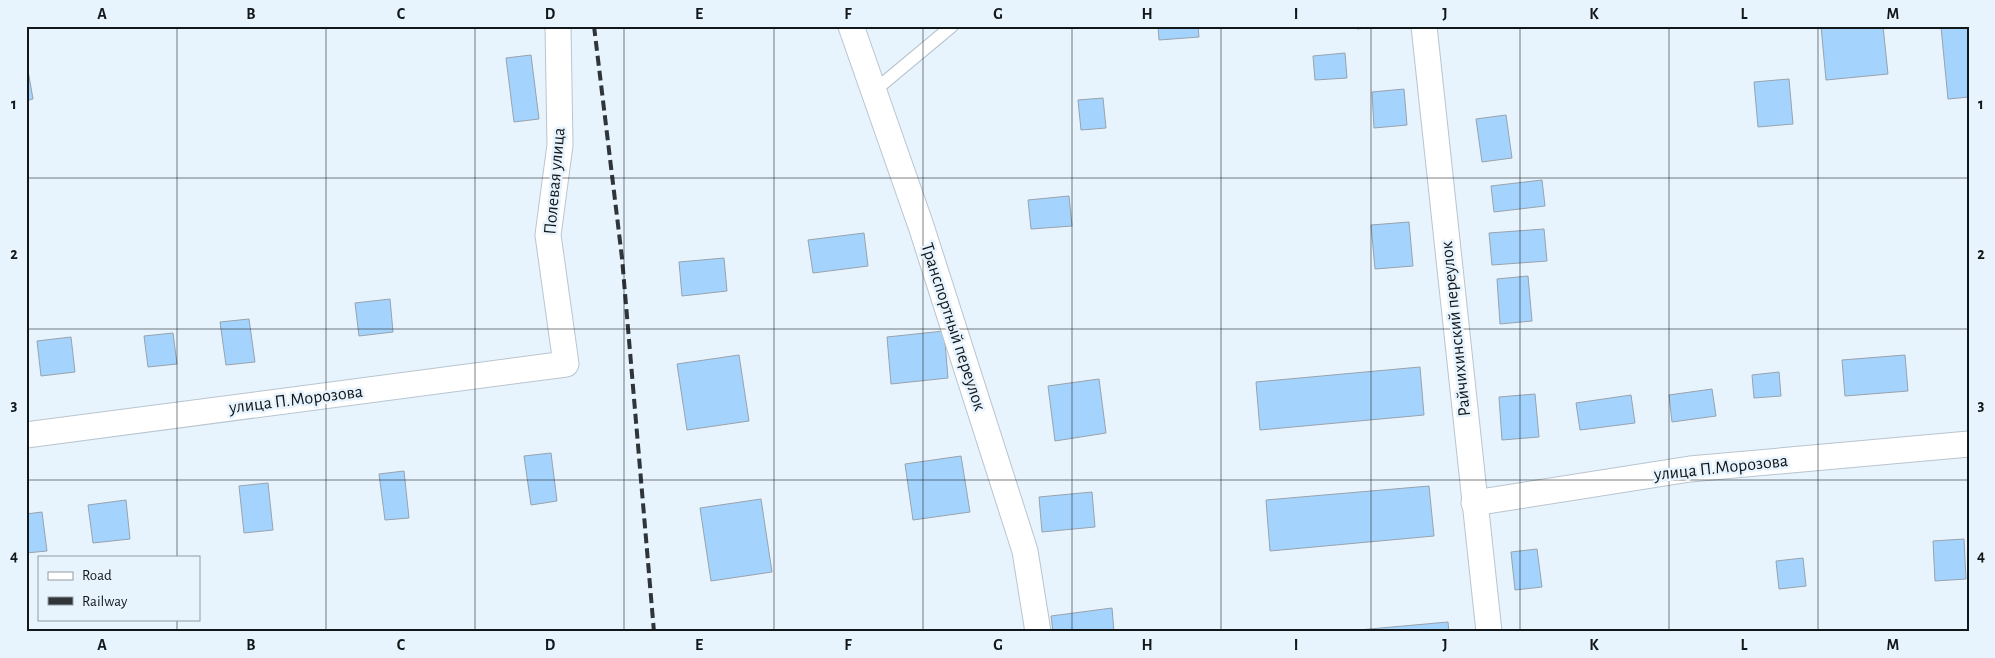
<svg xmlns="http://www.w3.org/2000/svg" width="1995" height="658" viewBox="0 0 1995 658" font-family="'Alegreya Sans',sans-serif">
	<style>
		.building { fill: #a4d4fd; stroke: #98a3ad }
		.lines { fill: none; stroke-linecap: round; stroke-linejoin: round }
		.service-casing { stroke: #b9c5cf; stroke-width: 14 }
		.minor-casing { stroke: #b9c5cf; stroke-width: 27 }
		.service { stroke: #fff; stroke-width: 12 }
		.minor { stroke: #fff; stroke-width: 25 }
		.rail { stroke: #2f3539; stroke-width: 4; stroke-dasharray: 10 5; stroke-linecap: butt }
		.grid { fill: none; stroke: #12171a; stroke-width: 1; stroke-opacity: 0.55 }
		.labels { text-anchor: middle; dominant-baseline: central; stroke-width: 5; stroke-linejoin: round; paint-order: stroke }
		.street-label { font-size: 18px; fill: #12171a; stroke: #e7f3fd }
		.neatline { fill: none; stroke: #12171a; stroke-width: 2 }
		.grid-label { font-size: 16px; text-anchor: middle; font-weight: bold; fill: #12171a }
	</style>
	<rect width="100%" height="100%" fill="#e7f3fd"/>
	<g class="building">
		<path d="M1158 26H1198L1199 37 1159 40Z"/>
		<path d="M1357 26H1386L1357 29Z"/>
		<path d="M1821 26H1883L1888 74 1826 80Z"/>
		<path d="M1969 26V97L1948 99 1941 27Z"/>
		<path d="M1345 53 1347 78 1315 80 1313 56Z"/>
		<path d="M531 55 539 119 514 122 506 58Z"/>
		<path d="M26 59 33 99 26 101Z"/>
		<path d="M1789 79 1793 124 1758 127 1754 82Z"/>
		<path d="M1404 89 1407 125 1374 128 1372 92Z"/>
		<path d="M1103 98 1106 128 1081 130 1078 100Z"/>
		<path d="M1506 115 1512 158 1482 162 1476 119Z"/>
		<path d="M1542 180 1545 206 1494 212 1491 186Z"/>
		<path d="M1069 196 1072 226 1031 229 1028 200Z"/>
		<path d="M1409 222 1413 266 1375 269 1371 225Z"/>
		<path d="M1544 229 1547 261 1492 265 1489 233Z"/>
		<path d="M864 233 868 266 813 273 808 240Z"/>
		<path d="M724 258 727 291 682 296 679 262Z"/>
		<path d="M1528 276 1532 321 1500 324 1497 279Z"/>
		<path d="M390 299 393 332 359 336 355 303Z"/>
		<path d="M249 319 255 362 226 365 220 322Z"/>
		<path d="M944 331 948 378 891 384 887 337Z"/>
		<path d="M173 333 177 364 148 367 144 336Z"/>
		<path d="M71 337 75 372 41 376 37 341Z"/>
		<path d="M739 355 749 421 687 430 677 364Z"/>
		<path d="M1905 355 1908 391 1845 396 1842 360Z"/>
		<path d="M1420 367 1424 415 1260 430 1256 382Z"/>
		<path d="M1779 372 1781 396 1754 398 1752 375Z"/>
		<path d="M1099 379 1106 433 1055 441 1048 386Z"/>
		<path d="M1712 389 1716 416 1672 422 1669 395Z"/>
		<path d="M1535 394 1539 437 1502 440 1499 397Z"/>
		<path d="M1631 395 1635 423 1580 430 1576 403Z"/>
		<path d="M551 453 557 501 531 505 524 456Z"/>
		<path d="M961 456 970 512 913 520 905 464Z"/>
		<path d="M404 471 409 518 385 520 379 474Z"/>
		<path d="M268 483 273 530 244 533 239 486Z"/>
		<path d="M1429 486 1434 536 1270 551 1266 500Z"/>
		<path d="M1092 492 1095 527 1042 532 1039 497Z"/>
		<path d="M761 499 772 572 711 581 700 508Z"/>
		<path d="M126 500 130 539 93 543 88 505Z"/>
		<path d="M42 512 47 551 26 553V514Z"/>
		<path d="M1964 539 1966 579 1935 581 1933 541Z"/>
		<path d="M1537 549 1542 587 1515 590 1511 552Z"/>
		<path d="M1803 558 1806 586 1779 589 1776 561Z"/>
		<path d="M1112 608 1114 632H1053L1051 616Z"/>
		<path d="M1448 622 1449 632H1336Z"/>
	</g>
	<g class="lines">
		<defs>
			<path id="service" d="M874 91 952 26"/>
			<g id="minor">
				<path d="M851 26 921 226 1025 551 1038 632"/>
				<path d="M1424 26 1489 632"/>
				<path d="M26 435 566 364 548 235 560 145 558 26"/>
				<path d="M1474 503 1690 469 1969 444"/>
			</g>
		</defs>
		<use href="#service" class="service-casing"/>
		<use href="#minor" class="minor-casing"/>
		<use href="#service" class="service"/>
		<use href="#minor" class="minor"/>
		<path class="rail" d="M594 26 622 258 654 632"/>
	</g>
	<path class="grid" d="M177 26V557M326 26V632M475 26V632M624 26V632M774 26V632M923 26V632M1072 26V632M1221 26V632M1371 26V632M1520 26V632M1669 26V632M1818 26V632M26 178H1969M26 329H1969M26 480H1969M177 619V632"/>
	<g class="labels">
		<g class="street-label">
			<text transform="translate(555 181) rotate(-85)">Полевая улица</text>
			<text transform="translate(953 327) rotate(72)">Транспортный переулок</text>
			<text transform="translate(1456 329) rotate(-96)">Райчихинский переулок</text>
			<text transform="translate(296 400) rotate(-7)">улица П.Морозова</text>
			<text transform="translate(1721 468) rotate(-6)">улица П.Морозова</text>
		</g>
	</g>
	<rect width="1995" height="658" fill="none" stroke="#e7f3fd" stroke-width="55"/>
	<rect x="38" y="556" width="162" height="65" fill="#e7f3fd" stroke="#929ba2"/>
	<rect x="48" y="572" width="25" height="8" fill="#ffffff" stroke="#929ba2"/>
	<text x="82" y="580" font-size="15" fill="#12171a">Road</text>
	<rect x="48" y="597" width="25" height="8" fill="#2f3539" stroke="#929ba2"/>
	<text x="82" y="606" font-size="15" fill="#12171a">Railway</text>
	<rect x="28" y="28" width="1940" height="602" class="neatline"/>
	<g class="grid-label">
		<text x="102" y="19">A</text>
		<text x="251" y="19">B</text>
		<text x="401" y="19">C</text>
		<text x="550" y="19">D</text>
		<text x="699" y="19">E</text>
		<text x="848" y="19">F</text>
		<text x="998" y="19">G</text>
		<text x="1147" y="19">H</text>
		<text x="1296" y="19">I</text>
		<text x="1445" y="19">J</text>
		<text x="1594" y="19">K</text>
		<text x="1744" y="19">L</text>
		<text x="1893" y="19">M</text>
		<text x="14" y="109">1</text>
		<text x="1981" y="109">1</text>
		<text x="14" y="259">2</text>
		<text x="1981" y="259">2</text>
		<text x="14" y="410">3</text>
		<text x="1981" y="410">3</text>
		<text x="14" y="561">4</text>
		<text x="1981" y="561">4</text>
		<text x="102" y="650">A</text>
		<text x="251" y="650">B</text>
		<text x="401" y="650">C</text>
		<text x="550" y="650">D</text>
		<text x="699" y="650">E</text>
		<text x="848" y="650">F</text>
		<text x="998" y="650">G</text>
		<text x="1147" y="650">H</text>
		<text x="1296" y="650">I</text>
		<text x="1445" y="650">J</text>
		<text x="1594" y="650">K</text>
		<text x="1744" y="650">L</text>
		<text x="1893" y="650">M</text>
	</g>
</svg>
